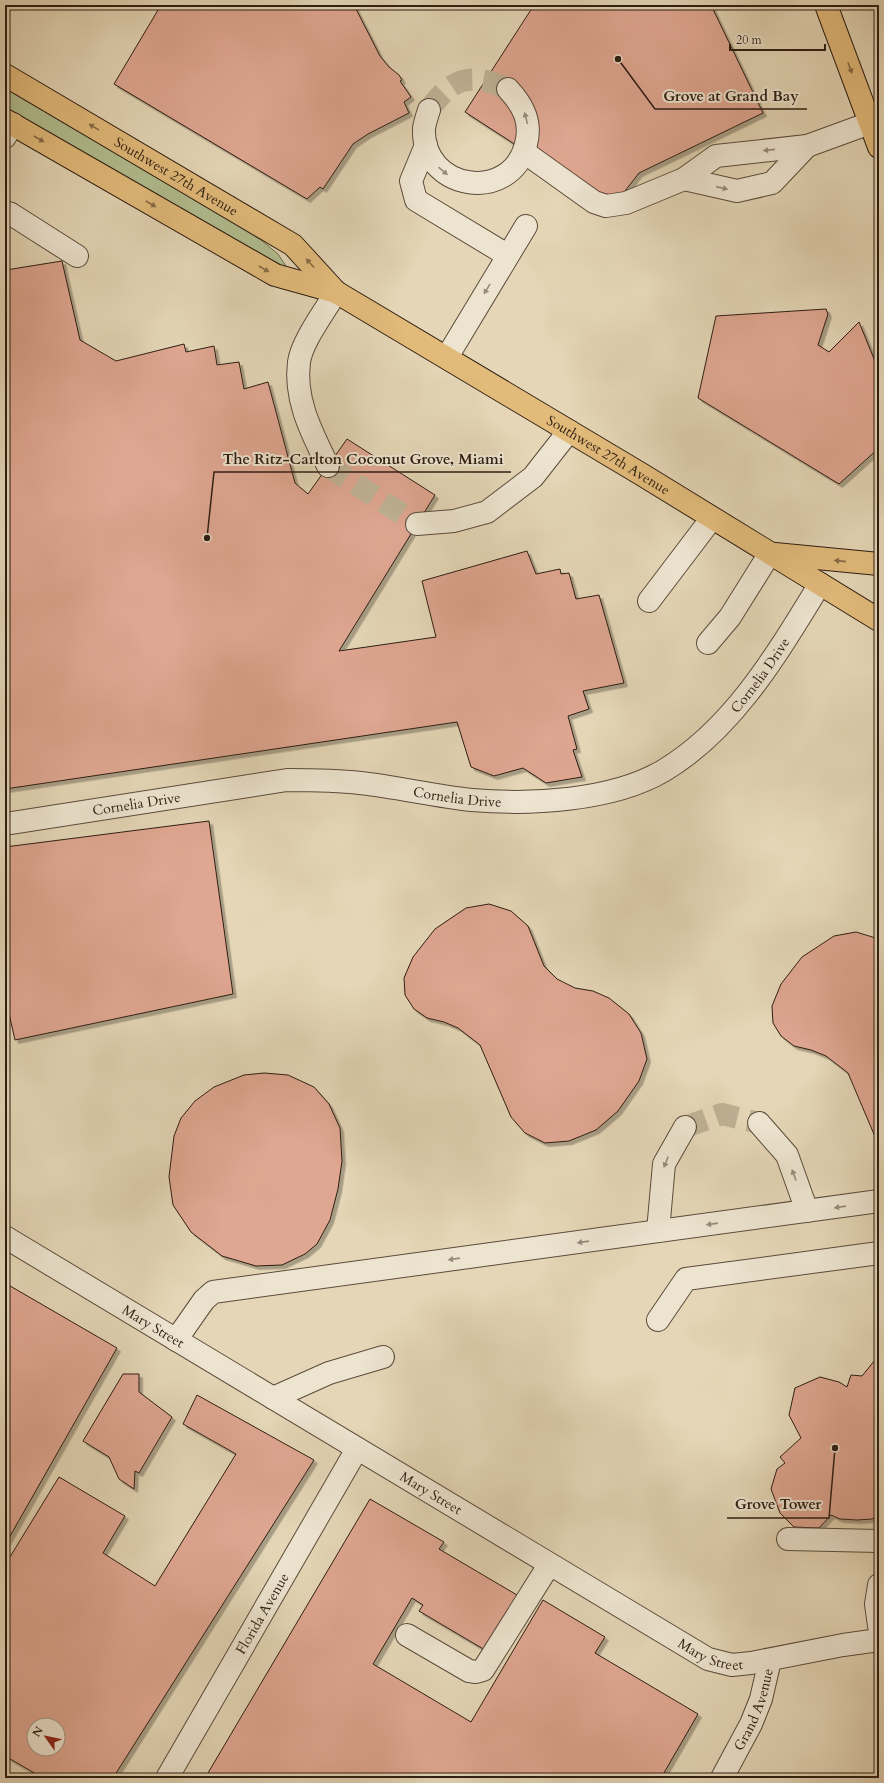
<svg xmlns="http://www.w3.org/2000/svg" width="884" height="1783" viewBox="0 0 884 1783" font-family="Cardo,serif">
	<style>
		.green { fill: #b1be90; stroke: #6f6e51 }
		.building { fill: #dfa691; stroke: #2d1d12; fill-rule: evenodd; filter: url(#shadow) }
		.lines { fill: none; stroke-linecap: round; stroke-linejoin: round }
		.minor-tunnel { stroke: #bfb195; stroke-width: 22; stroke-dasharray: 22 11; stroke-linecap: butt }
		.minor-casing { stroke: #5b4b3b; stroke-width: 24 }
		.major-casing { stroke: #2d1d12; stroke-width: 24 }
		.minor { stroke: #ede4d0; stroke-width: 22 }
		.major { stroke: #e2bb7b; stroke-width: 22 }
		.oneway { fill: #886c46 }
		.oneway2 { fill: #978a7a }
		.labels { text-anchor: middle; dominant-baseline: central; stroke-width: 4; stroke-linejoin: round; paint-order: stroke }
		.street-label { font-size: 14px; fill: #2d1d12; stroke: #ede4d0 }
		.leader { fill: none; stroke: #2d1d12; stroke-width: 1.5 }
		.callout-dot { fill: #2d1d12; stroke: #ede4d0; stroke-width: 1.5 }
		.callout-label { font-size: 15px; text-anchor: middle; font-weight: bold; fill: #2d1d12; stroke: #ede4d0; stroke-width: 4; stroke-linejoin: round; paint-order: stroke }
	</style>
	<defs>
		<filter id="shadow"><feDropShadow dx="3.5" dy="3.5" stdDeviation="0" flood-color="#0004"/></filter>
	</defs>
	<rect width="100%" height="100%" fill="#e4d6b6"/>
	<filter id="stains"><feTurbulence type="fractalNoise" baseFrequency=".005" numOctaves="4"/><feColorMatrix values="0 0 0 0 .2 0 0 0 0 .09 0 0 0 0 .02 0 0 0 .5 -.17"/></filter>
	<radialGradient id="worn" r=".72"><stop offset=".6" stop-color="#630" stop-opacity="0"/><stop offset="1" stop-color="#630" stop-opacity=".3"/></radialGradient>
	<path class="green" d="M5 87 261 240 278 254 288 269 5 108Z"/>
	<g class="building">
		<path d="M161 5H354L380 56 389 67 399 75 402 80 400 81 411 97 404 102 409 113 368 134 353 144 323 189 320 187 307 199 114 84Z"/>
		<path d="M534 5H711L763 113 639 173 625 191 607 204 465 112Z"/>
		<path d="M62 261 80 340 116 361 184 344 186 352 214 346 217 365 239 362 244 389 268 382 295 483 308 494 347 439 435 495 339 651 436 637 422 581 527 551 536 574 560 569 561 574 569 573 576 599 599 595 624 683 583 691 589 709 568 716 577 749 573 750 582 777 546 783 523 768 494 776 471 767 457 722 5 789V268L6 270Z"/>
		<path d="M826 309 828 314 818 345 829 352 859 322 879 371V448L839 484 698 398 716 316Z"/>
		<path d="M209 821 233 994 15 1040 5 996V847Z"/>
		<path d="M489 904 511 911 528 926 544 966 557 979 575 988 593 991 609 998 629 1014 641 1033 647 1059 639 1081 618 1111 596 1130 569 1141 545 1143 525 1133 511 1117 480 1045 458 1028 444 1022 427 1018 414 1009 405 995 404 978 413 957 435 929 466 908Z"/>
		<path d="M856 932 879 939V1146L848 1073 826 1056 811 1050 794 1046 781 1036 773 1023 772 1006 781 984 802 957 834 936Z"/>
		<path d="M264 1073 288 1075 314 1087 329 1104 340 1128 342 1161 338 1189 330 1220 317 1244 305 1254 282 1265 256 1266 222 1256 191 1232 173 1205 169 1177 174 1136 181 1118 195 1101 214 1087 244 1075Z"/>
		<path d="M5 1283 117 1348 5 1545Z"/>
		<path d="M875 1360H879V1516L872 1519 857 1520 840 1519 831 1515 819 1528 794 1527 780 1513 771 1489 777 1469 785 1463 780 1457 801 1438 789 1415 795 1388 820 1377 839 1382 847 1387 851 1375 862 1376Z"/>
		<path d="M123 1374H139V1392L172 1417 139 1473 135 1471 134 1489 119 1479 109 1457 83 1441Z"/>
		<path d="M197 1395 314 1460 113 1778H43L5 1756V1565L59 1477 125 1516 103 1553 155 1586 236 1454 183 1424ZM34 1725H58V1749H34Z"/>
		<path d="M370 1499 444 1542 439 1549 517 1595 485 1650 419 1611 423 1605 412 1598 373 1664 471 1722 543 1600 605 1637 595 1653 698 1714 661 1778H205Z"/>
	</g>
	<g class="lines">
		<g class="minor-tunnel">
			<path d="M429 110C452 77 472 72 508 89"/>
			<path d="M328 466 417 524"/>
			<path d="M685 1127 722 1114 759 1123"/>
		</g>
		<defs>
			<g id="minor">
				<path d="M429 110C427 116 425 122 424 128 421 190 511 205 526 144 532 122 523 105 508 89"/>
				<path d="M5 137 13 124"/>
				<path d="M426 145 411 181 416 200 507 255"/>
				<path d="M524 152 594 202 606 206 626 203 684 179 716 156 807 146 870 123"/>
				<path d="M684 179 737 191 772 183 807 146"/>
				<path d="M5 212 11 214 77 256"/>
				<path d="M447 357 526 226"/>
				<path d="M328 466C312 433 294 400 299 362 302 341 325 311 336 292"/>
				<path d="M417 524 454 521 487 512 533 477 569 431"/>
				<path d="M649 601 712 518"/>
				<path d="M708 643 730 617 770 553"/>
				<path id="s1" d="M5 824 287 780C312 780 335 780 360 783 397 787 434 796 472 800 530 805 612 801 663 771 734 729 778 652 820 584"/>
				<path d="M759 1123 787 1155 807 1211"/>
				<path d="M658 1231 664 1164 685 1127"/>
				<path id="s2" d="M5 1237 708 1659 732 1665 751 1663 843 1645 879 1640"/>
				<path d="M658 1320 686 1279 879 1253"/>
				<path d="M176 1340 204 1300 213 1292 879 1201"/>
				<path d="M273 1398 329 1373 383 1357"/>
				<path d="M788 1539 879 1541"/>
				<path d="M879 1585 876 1604 879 1626"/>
				<path d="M407 1635 469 1671 476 1672 483 1670 549 1565"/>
				<path id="s3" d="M167 1778 357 1449"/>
				<path id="s4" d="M722 1778 751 1724 761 1699 770 1660"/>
			</g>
			<g id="major">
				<path d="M826 5 879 147"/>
				<path id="s5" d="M5 75 293 245 336 292"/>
				<path id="s6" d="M5 120 275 275 336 292 641 474 879 620"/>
				<path d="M775 554 879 564"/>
			</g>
		</defs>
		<use href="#minor" class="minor-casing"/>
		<use href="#major" class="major-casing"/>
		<use href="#minor" class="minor"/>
		<use href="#major" class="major"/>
	</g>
	<defs><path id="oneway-solid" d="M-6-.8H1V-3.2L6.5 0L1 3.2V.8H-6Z"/></defs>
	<g class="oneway">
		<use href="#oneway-solid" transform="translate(850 68) rotate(70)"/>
		<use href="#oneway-solid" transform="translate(94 127) rotate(-149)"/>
		<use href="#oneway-solid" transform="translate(39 139) rotate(30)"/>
		<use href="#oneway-solid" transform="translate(151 204) rotate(30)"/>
		<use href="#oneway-solid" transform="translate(310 263) rotate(-132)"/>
		<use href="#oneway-solid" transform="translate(264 269) rotate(30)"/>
		<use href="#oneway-solid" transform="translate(840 561) rotate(-174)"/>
	</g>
	<g class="oneway2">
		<use href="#oneway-solid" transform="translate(526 118) rotate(-104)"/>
		<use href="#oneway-solid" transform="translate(769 150) rotate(174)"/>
		<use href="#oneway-solid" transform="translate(443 171) rotate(40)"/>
		<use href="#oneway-solid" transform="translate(722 188) rotate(13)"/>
		<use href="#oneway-solid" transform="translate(487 289) rotate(121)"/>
		<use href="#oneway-solid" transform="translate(666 1162) rotate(112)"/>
		<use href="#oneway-solid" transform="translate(794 1175) rotate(-110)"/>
		<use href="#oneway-solid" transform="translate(840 1207) rotate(172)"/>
		<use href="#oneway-solid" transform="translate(712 1224) rotate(172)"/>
		<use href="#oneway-solid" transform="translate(583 1242) rotate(172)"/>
		<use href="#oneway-solid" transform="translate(454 1259) rotate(172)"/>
	</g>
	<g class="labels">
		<g class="street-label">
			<text stroke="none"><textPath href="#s5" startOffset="199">Southwest 27th Avenue</textPath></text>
			<text stroke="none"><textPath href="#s6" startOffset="692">Southwest 27th Avenue</textPath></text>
			<text stroke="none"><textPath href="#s1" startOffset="805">Cornelia Drive</textPath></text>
			<text stroke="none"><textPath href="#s1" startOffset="457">Cornelia Drive</textPath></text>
			<text stroke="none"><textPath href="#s1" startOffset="133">Cornelia Drive</textPath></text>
			<text stroke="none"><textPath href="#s2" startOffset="173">Mary Street</textPath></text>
			<text stroke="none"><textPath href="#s2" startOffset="497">Mary Street</textPath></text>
			<text stroke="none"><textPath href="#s3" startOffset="190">Florida Avenue</textPath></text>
			<text stroke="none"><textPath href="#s2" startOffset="821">Mary Street</textPath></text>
			<text stroke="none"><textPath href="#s4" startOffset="76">Grand Avenue</textPath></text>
		</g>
	</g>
	<path class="leader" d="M618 59L655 109H807M207 538L214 472H511M835 1448L829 1518H727"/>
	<g class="callout-dot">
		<circle cx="618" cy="59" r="4"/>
		<circle cx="207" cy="538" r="4"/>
		<circle cx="835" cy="1448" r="4"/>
	</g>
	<g class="callout-label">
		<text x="731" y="101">Grove at Grand Bay</text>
		<text x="363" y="464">The Ritz-Carlton Coconut Grove, Miami</text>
		<text x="778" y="1509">Grove Tower</text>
	</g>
	<rect width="884" height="1783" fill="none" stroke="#e4d6b6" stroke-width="20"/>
	<rect x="6" y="6" width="872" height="1771" fill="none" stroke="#2d1d12" stroke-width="2"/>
	<rect x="10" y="10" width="864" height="1763" fill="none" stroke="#2d1d12"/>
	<g transform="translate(46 1737) rotate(303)"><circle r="19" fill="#ede4d0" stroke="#a09484"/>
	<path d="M0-3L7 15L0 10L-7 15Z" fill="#8f2418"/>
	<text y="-6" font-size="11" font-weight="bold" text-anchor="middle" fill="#2d1d12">N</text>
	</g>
	<path d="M730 44v6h95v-6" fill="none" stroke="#2d1d12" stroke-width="2"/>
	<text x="736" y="44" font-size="12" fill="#2d1d12" stroke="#ede4d0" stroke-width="3" paint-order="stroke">20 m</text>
	<rect width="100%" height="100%" filter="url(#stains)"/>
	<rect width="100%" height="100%" fill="url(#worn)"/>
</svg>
